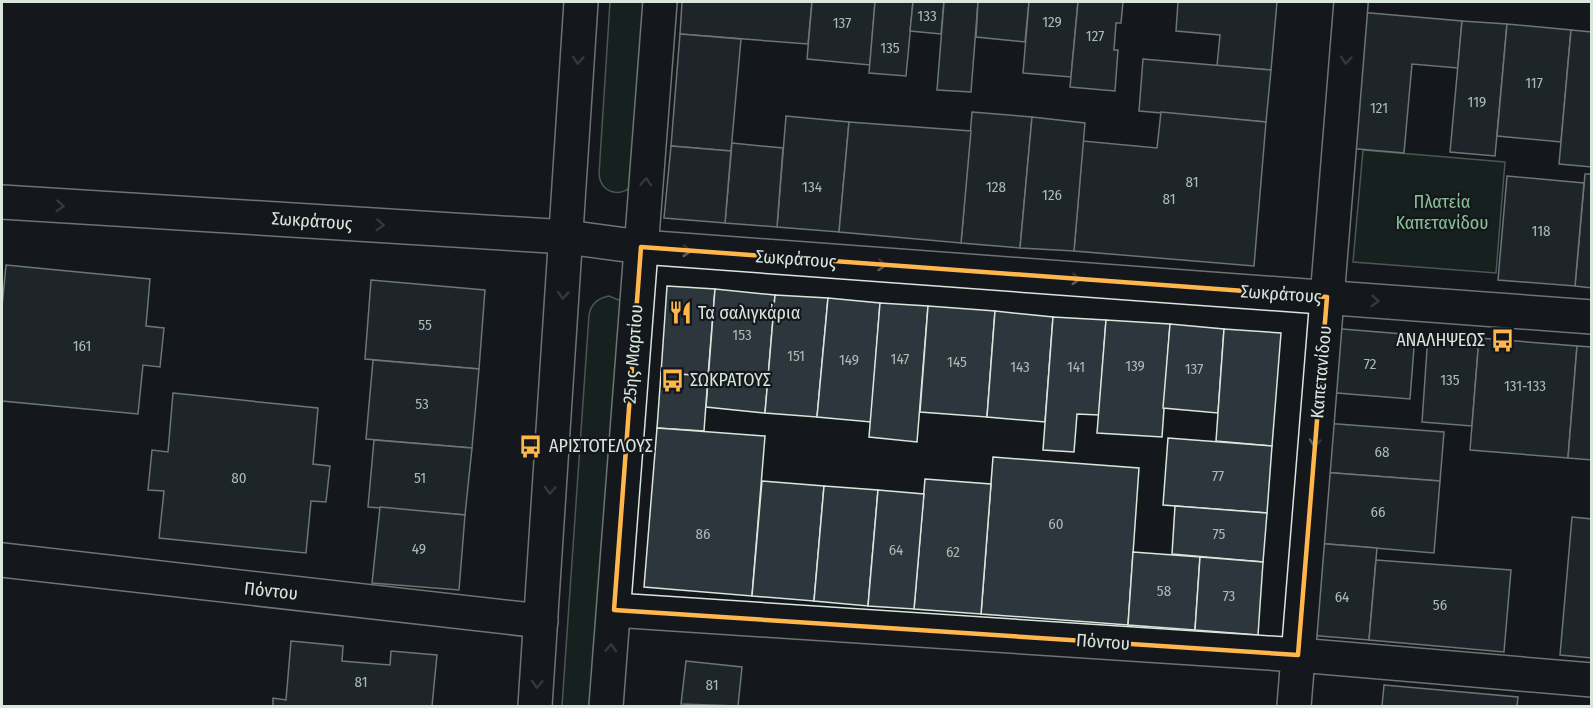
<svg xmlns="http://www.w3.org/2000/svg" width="1593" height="708" viewBox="0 0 1593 708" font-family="'Fira Sans Condensed',sans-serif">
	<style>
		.green { fill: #1a2d24; stroke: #939e99; stroke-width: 1.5 }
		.building { fill: #2c363c; stroke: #d8e6dc; stroke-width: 1.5 }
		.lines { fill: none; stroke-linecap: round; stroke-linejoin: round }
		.minor-casing { stroke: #d8e6dc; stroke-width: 36 }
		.minor { stroke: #14181c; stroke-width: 33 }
		.oneway { stroke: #59605f }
		.marked { fill: none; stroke: #ffb74d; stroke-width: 4.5; stroke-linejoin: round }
		.labels { text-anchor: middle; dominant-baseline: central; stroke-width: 4.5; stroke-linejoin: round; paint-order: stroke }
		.number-label { font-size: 15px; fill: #adbab4 }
		.park-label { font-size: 18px; fill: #8ac095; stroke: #14181c }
		.street-label { font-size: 18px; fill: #d8e6dc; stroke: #14181c }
		.poi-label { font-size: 18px; fill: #d8e6dc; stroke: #14181c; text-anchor: start }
	</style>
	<rect width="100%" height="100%" fill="#14181c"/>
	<g class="green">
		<path d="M610 2H648L634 184C621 198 601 194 599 174Z"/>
		<path d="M1363 150 1505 162 1496 273 1353 262Z"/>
		<path d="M609 296 621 301 600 706H562L589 315C591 303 598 298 609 296Z"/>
	</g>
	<g class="building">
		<path d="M682 2H812L808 44 680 34Z"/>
		<path d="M812 2H875L870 65 807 59Z"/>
		<path d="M875 2H913L906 76 869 73Z"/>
		<path d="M913 2H944L941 34 910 31Z"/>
		<path d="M944 2H978L971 92 937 90Z"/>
		<path d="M978 2H1029L1025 42 976 37Z"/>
		<path d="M1029 2H1078L1071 77 1023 73Z"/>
		<path d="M1078 2H1123L1121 23H1116L1114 50H1118L1115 91 1070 87Z"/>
		<path d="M1178 2H1277L1271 70 1217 66 1220 35 1176 31Z"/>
		<path d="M1359 12 1462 21 1458 68 1412 64 1404 153 1347 148Z"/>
		<path d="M1462 21 1507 24 1495 156 1450 152Z"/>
		<path d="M1507 24 1571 30 1561 142 1497 136Z"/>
		<path d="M1571 30 1592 32V167L1559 164Z"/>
		<path d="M680 34 741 39 731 151 671 146Z"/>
		<path d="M1143 59 1271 70 1266 122 1139 111Z"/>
		<path d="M972 112 1032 117 1020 248 961 243Z"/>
		<path d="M1161 112 1266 122 1254 266 1074 251 1083 141 1157 148Z"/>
		<path d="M786 116 849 122 839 232 777 227Z"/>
		<path d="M1032 117 1085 123 1074 251 1020 248Z"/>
		<path d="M849 122 971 131 961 243 839 232Z"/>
		<path d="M732 143 783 148 777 227 725 223Z"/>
		<path d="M671 146 731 151 725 223 664 218Z"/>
		<path d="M1585 174H1592V288L1575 286Z"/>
		<path d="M1507 176 1584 183 1575 286 1498 280Z"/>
		<path d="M6 265 150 279 146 326 164 328 160 367 143 365 138 414 2 401V307Z"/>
		<path d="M371 280 485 290 479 369 365 359Z"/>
		<path d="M667 286 715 289 708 376 661 373Z"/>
		<path d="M715 289 775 295 765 413 706 407Z"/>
		<path d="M775 295 828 298 817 417 765 413Z"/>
		<path d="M828 298 880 303 871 422 817 417Z"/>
		<path d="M880 303 928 306 917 442 869 437Z"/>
		<path d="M928 306 995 311 987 417 920 412Z"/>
		<path d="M995 311 1053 317 1045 422 987 417Z"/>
		<path d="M1053 317 1106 320 1099 415 1077 414 1074 452 1043 450Z"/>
		<path d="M1106 320 1170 324 1162 437 1097 433Z"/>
		<path d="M1170 324 1224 329 1218 413 1163 408Z"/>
		<path d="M1330 328 1415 335 1410 399 1325 392Z"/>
		<path d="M1224 329 1281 333 1272 446 1216 441Z"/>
		<path d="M1428 335 1479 338 1472 426 1422 422Z"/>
		<path d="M1479 338 1577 346 1568 458 1470 450Z"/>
		<path d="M1577 346 1592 347V460L1568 458Z"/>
		<path d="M373 360 479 369 472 448 366 439Z"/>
		<path d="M661 373 708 376 704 431 657 428Z"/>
		<path d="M173 393 318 408 313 464 330 466 326 502 311 501 306 553 159 538 164 491 148 490 152 450 168 452Z"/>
		<path d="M1324 423 1444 432 1440 481 1321 472Z"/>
		<path d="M657 428 765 436 752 596 644 587Z"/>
		<path d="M1168 438 1272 446 1267 513 1163 505Z"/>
		<path d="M374 440 472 448 465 515 368 507Z"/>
		<path d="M993 457 1139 468 1128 625 981 614Z"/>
		<path d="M1321 472 1440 481 1434 553 1315 543Z"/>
		<path d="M925 479 991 484 981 614 914 609Z"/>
		<path d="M762 481 824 486 814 601 752 596Z"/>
		<path d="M824 486 878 490 868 606 814 601Z"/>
		<path d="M878 490 924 494 914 609 868 606Z"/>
		<path d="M1175 506 1267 513 1263 562 1172 554Z"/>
		<path d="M380 507 465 515 459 590 372 583Z"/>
		<path d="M1572 517 1592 519V658L1560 655Z"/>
		<path d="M1315 543 1377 548 1369 640 1308 635Z"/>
		<path d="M1133 552 1200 557 1195 630 1128 625Z"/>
		<path d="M1200 557 1263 562 1258 635 1195 630Z"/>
		<path d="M1376 560 1511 570 1504 652 1369 640Z"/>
		<path d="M291 641 343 646 342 661 390 665 391 651 437 655 432 706H273V698L286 700Z"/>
		<path d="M686 661 742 667 738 706 681 704Z"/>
		<path d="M1384 685 1518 697 1517 706H1382Z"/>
	</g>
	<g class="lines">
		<defs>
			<g id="minor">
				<path d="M2 202 567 237 641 247 1592 317"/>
				<path d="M2 560 541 621"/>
				<path d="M614 610 1298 655 1592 680"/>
				<path d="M535 706 581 2"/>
				<path d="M606 706 660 2"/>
				<path d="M1294 706 1351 2"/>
			</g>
		</defs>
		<use href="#minor" class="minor-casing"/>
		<use href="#minor" class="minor"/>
	</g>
	<defs><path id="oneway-chevron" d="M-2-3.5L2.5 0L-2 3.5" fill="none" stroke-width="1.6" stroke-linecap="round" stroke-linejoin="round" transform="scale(1.5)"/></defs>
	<g class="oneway">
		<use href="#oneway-chevron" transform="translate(578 60) rotate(94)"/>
		<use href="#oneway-chevron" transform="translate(1346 60) rotate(95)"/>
		<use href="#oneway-chevron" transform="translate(646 182) rotate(-86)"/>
		<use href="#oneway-chevron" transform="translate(60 206) rotate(4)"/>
		<use href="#oneway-chevron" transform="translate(380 225) rotate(4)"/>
		<use href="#oneway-chevron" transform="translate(687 251) rotate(4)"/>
		<use href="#oneway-chevron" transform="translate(882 265) rotate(4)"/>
		<use href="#oneway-chevron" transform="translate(1076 279) rotate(4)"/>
		<use href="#oneway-chevron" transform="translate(563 295) rotate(94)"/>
		<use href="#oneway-chevron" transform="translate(1375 301) rotate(4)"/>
		<use href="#oneway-chevron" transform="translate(1315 443) rotate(95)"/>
		<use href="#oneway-chevron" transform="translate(550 490) rotate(94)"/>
		<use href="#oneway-chevron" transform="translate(611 648) rotate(-86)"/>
		<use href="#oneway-chevron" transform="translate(537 684) rotate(94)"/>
	</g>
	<path d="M0 0H1593V708H0ZM641 247 1327 297 1298 655 614 610Z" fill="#14181c" fill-opacity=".55" fill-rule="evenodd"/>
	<path class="marked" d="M641 247 1327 297 1298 655 614 610Z"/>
	<defs>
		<symbol id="restaurant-bare" viewBox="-9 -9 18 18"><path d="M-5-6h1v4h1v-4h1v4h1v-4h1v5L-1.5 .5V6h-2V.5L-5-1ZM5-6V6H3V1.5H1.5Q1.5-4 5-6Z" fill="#ffb74d" stroke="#14181c" stroke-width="2.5" paint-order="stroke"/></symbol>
		<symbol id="bus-bare" viewBox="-9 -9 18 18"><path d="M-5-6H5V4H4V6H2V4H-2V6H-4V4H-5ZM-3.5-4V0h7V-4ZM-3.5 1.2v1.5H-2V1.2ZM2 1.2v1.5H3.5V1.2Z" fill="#ffb74d" stroke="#14181c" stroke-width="2.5" paint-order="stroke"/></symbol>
	</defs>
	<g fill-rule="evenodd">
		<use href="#restaurant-bare" x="664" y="296" width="33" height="33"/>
		<use href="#bus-bare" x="1486" y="324" width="33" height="33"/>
		<use href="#bus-bare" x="656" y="364" width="33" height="33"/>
		<use href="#bus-bare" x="514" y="430" width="33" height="33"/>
	</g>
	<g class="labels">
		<g class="number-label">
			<text x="927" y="16">133</text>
			<text x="1052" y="22">129</text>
			<text x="842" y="23">137</text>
			<text x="1095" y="36">127</text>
			<text x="890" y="48">135</text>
			<text x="1534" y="83">117</text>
			<text x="1477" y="102">119</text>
			<text x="1379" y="108">121</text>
			<text x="1192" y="182">81</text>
			<text x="812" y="187">134</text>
			<text x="996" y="187">128</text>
			<text x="1052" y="195">126</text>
			<text x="1169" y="199">81</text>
			<text x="1541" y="231">118</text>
			<text x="425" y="325">55</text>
			<text x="742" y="335">153</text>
			<text x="82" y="346">161</text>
			<text x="796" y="356">151</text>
			<text x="900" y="359">147</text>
			<text x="849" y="360">149</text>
			<text x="957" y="362">145</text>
			<text x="1370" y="364">72</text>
			<text x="1135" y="366">139</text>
			<text x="1020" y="367">143</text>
			<text x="1076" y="367">141</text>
			<text x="1194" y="369">137</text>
			<text x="1450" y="380">135</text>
			<text x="1525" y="386">131-133</text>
			<text x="422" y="404">53</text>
			<text x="1382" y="452">68</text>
			<text x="1218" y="476">77</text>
			<text x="239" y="478">80</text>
			<text x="420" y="478">51</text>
			<text x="1378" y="512">66</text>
			<text x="1056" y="524">60</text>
			<text x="703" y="534">86</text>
			<text x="1219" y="534">75</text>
			<text x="419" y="549">49</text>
			<text x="896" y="550">64</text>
			<text x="953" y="552">62</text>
			<text x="1164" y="591">58</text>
			<text x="1229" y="596">73</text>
			<text x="1342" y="597">64</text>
			<text x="1440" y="605">56</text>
			<text x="361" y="682">81</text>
			<text x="712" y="685">81</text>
		</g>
		<g class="park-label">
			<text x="1442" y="202">Πλατεία<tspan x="1442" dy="21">Καπετανίδου</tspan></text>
		</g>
		<g class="street-label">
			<text transform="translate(312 221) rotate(4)">Σωκράτους</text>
			<text transform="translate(796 259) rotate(4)">Σωκράτους</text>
			<text transform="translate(1281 294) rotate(4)">Σωκράτους</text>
			<text transform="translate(633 354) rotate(-86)">25ης Μαρτίου</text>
			<text transform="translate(1321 372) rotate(-85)">Καπετανίδου</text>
			<text transform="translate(271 591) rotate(6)">Πόντου</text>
			<text transform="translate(1103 642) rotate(4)">Πόντου</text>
		</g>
		<g class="poi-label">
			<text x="698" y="313">Τα σαλιγκάρια</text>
			<text x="1485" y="340" text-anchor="end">ΑΝΑΛΗΨΕΩΣ</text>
			<text x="690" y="380">ΣΩΚΡΑΤΟΥΣ</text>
			<text x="549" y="446">ΑΡΙΣΤΟΤΕΛΟΥΣ</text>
		</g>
	</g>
	<rect width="1593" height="708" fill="none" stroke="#d8e6dc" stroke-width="6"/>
</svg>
